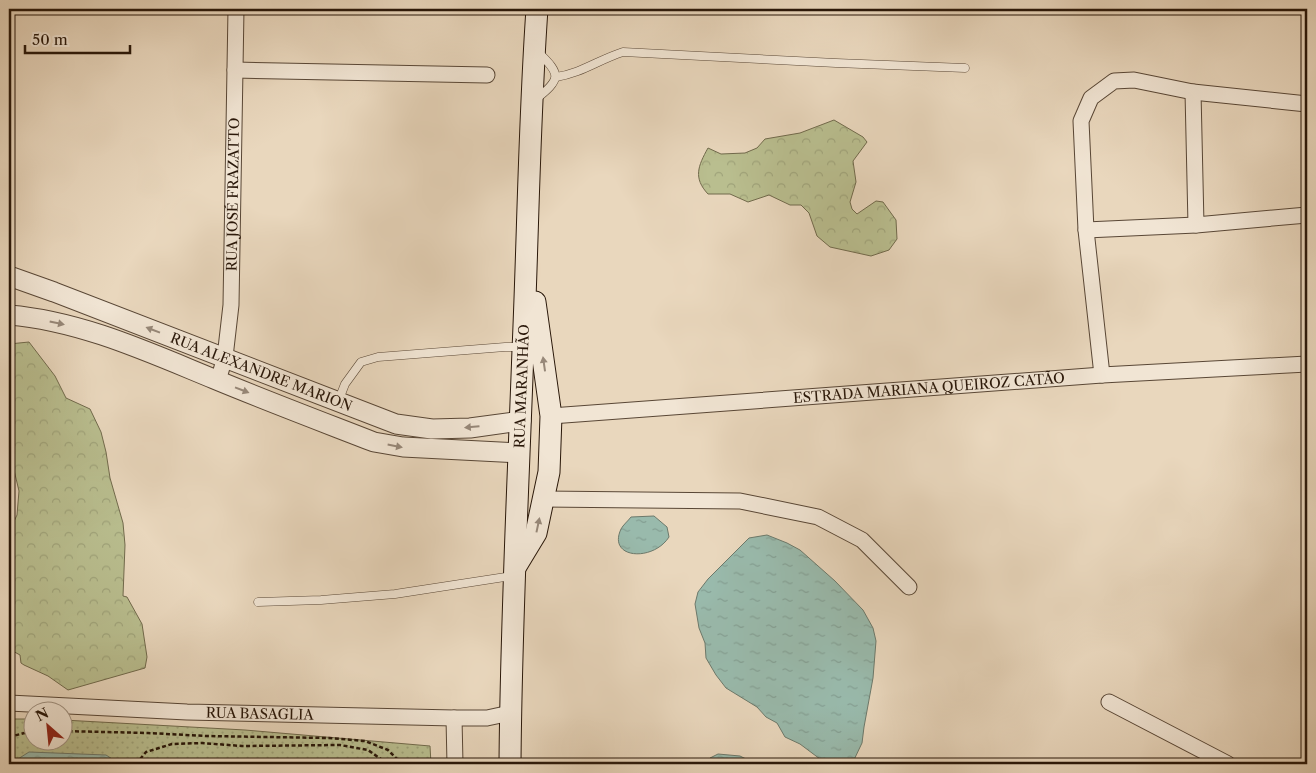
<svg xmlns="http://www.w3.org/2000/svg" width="1316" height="773" viewBox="0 0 1316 773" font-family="'Libre Caslon Text',serif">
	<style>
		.forest { fill: url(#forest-crowns); stroke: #716a4c }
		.park { fill: url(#park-dots); stroke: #716a4c }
		.water { fill: url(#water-ripples); stroke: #6c796b }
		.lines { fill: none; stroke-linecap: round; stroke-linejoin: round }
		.service-casing { stroke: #594736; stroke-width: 9 }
		.minor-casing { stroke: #594736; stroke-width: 17 }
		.tertiary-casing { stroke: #594736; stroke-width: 21 }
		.secondary-casing { stroke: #291709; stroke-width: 23 }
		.path { stroke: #291709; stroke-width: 2.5; stroke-dasharray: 4 2.5; stroke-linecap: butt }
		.service { stroke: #f1e5d4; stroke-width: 8 }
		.minor { stroke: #f1e5d4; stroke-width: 15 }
		.tertiary { stroke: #f1e5d4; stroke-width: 19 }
		.secondary { stroke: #f1e5d4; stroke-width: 21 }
		.oneway { fill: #978879 }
		.labels { text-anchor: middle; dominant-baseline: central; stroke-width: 5; stroke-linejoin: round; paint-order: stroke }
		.street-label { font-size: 14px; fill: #291709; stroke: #f1e5d4 }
	</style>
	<defs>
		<pattern id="forest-crowns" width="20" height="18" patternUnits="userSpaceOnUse" patternTransform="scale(1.25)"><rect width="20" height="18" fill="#b9be8f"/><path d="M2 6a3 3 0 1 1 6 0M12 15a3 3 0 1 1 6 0" fill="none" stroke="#9fa37a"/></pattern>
		<pattern id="park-dots" width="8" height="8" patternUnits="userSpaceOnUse" patternTransform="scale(1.25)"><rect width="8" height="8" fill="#b9be8f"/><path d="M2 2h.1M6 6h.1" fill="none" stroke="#9fa37a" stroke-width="1.8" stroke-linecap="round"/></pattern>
		<pattern id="water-ripples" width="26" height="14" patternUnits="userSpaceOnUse" patternTransform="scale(1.25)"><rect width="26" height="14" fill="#99baac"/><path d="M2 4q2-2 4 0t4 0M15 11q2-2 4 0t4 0" fill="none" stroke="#849f93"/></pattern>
	</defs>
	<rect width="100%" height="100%" fill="#e9d7bd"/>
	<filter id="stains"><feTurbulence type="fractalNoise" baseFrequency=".004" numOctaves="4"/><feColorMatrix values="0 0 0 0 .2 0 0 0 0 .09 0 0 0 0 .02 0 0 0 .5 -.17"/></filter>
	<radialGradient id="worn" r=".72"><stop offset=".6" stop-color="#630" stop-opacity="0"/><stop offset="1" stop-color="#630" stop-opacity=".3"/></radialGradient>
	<g class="forest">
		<path d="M834 120 863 137 867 142 853 161 856 182 850 202 852 209 857 214 876 201 883 202 896 220 897 239 889 250 871 256 830 247 817 236 809 213 801 205H790L769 195 748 202 730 194H708C693 178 698 166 708 148L721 154 745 153 757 148 765 139 800 133Z"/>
		<path d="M29 342 55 376 66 398 90 409 101 432 106 452 110 478 123 523 125 545 123 596 127 597 142 624 147 657 145 668 68 690 48 676 24 665 21 663 20 655 9 649V532L17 515 19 491 14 470 12 448 9 442V344Z"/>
	</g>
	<path class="park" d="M9 719H32V740H62L63 720 245 730 430 746 431 764H9Z"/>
	<g class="water">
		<path d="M654 516 667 527 669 537C653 562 607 559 621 529 623 525 628 521 631 517Z"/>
		<path d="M767 535 787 543 800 550 835 581 863 610 873 628 876 641 873 678 864 727 862 743 852 764H832L820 759 800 744 785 737 777 723 766 717 757 707 726 688 716 675 706 658 705 643 699 628 695 604 698 592 708 579 749 538Z"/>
		<path d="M29 752 106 755 117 762V764H10Z"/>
		<path d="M718 754 740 756 756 764H705L710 758Z"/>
		<path d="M367 760 371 764H306L320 761Z"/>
	</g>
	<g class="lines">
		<defs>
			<g id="service">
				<path d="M556 77C582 73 598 60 623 52L836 63 965 68"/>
				<path d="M535 100C561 79 562 75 538 52"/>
				<path d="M338 402 345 384 361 362 378 357 505 347H522"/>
				<path d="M258 602 321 600 395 594 512 576"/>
			</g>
			<g id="minor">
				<path d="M235 70 487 75"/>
				<path d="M1193 92 1196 225"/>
				<path d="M1086 230 1196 225 1307 215"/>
				<path d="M1102 375 1086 230 1081 121 1091 98 1114 81 1134 80 1193 92 1307 104"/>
				<path id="s1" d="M218 381 225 357 231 305 236 9"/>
				<path id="s2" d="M551 416 1102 375 1307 364"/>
				<path d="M543 499 740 501 818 517 862 540 909 587"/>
				<path d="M1109 702 1228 764"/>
				<path id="s3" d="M9 703 187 712 454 718H487L510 713"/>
				<path d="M454 718 455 764"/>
			</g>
			<g id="tertiary">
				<path id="s4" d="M9 276 54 292 396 424 432 429 470 428 521 421"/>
				<path d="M9 315C81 321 148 352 214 379 267 401 320 421 374 442L403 447 519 453"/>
			</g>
			<g id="secondary">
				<path d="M516 566 536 533 549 472 551 416 535 302"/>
				<path id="s5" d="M510 764C511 626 518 488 523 350 528 237 529 122 537 9"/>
			</g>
		</defs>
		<use href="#service" class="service-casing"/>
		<use href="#minor" class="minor-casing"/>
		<use href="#tertiary" class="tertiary-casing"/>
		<use href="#secondary" class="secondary-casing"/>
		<g class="path">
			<path d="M62 731 148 733 206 736 329 738 365 741 388 750 402 764"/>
			<path d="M9 737 32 731"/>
			<path d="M136 764 146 752 172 744 202 743 242 746 340 745 368 750 388 764"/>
		</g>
		<use href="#service" class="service"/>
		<use href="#minor" class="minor"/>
		<use href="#tertiary" class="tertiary"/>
		<use href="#secondary" class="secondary"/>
	</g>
	<defs><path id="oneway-solid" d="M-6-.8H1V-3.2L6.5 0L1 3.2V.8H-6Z" transform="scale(1.25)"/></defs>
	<g class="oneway">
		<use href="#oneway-solid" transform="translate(57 323) rotate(12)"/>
		<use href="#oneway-solid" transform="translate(153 330) rotate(-159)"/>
		<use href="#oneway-solid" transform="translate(544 364) rotate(-98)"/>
		<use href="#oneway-solid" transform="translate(242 390) rotate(21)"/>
		<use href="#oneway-solid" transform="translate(472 427) rotate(175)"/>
		<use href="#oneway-solid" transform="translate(395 446) rotate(11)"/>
		<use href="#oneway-solid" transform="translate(538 525) rotate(-78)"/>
	</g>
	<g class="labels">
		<g class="street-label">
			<text stroke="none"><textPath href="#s1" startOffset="188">RUA JOSÉ FRAZATTO</textPath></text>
			<text stroke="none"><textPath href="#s4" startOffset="270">RUA ALEXANDRE MARION</textPath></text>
			<text stroke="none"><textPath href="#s5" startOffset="378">RUA MARANHÃO</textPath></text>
			<text stroke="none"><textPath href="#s2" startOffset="379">ESTRADA MARIANA QUEIROZ CATÃO</textPath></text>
			<text stroke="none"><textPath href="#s3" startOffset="251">RUA BASAGLIA</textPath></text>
		</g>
	</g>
	<rect width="1316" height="773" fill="none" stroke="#e9d7bd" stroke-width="30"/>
	<rect x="10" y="10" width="1296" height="753" fill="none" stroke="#291709" stroke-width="2.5"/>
	<rect x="15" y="15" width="1286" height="743" fill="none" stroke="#291709"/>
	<g transform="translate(48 726) rotate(333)"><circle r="24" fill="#f1e5d4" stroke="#a19383"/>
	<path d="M0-4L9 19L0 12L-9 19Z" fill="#8f2418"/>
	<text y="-8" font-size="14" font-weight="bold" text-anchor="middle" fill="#291709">N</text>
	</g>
	<path d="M25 45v8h105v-8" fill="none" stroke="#291709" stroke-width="2.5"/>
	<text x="32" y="45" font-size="15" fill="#291709" stroke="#f1e5d4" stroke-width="4" paint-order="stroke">50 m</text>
	<rect width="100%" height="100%" filter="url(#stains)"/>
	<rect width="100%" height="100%" fill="url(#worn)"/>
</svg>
